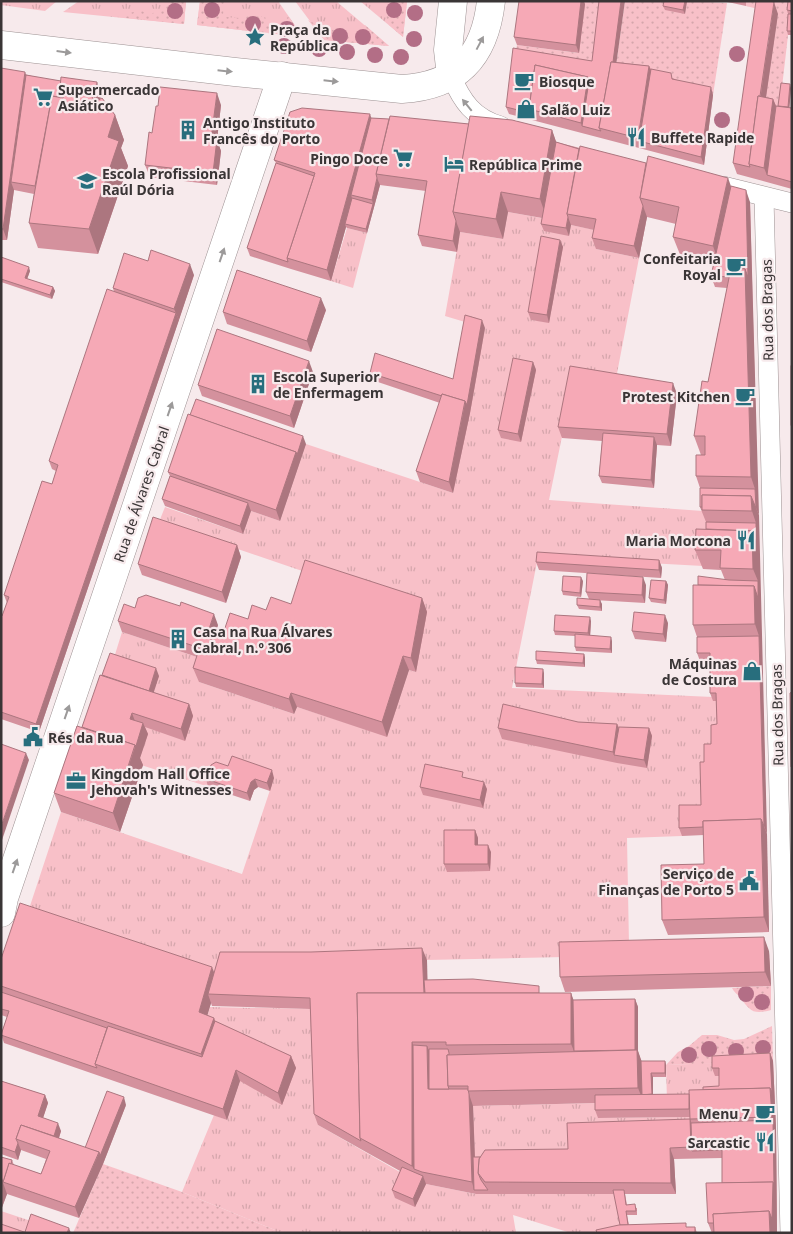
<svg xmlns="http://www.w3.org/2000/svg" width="793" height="1234" viewBox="0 0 793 1234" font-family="'Noto Sans',sans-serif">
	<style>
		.grass { fill: url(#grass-tufts); fill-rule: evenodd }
		.garden { fill: url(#garden-dots) }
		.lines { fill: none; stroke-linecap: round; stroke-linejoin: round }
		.minor-casing { stroke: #9d9293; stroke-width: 20 }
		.secondary-casing { stroke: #9d9293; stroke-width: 29 }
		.minor { stroke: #fff; stroke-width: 19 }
		.secondary { stroke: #fff; stroke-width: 28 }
		.tree { fill: #b36e86 }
		.wall { fill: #d4919d; fill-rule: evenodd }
		.shaded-wall { fill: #ac767f }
		.building { fill: #f6a9b6; stroke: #ac767f }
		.oneway { fill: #9c9a9a }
		.labels { text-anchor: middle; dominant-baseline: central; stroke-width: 4.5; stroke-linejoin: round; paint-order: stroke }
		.poi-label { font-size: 14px; font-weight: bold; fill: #3a3536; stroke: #f7eaec; text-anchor: start }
		.street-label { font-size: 14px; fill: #3a3536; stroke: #f7eaec }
	</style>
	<defs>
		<pattern id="grass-tufts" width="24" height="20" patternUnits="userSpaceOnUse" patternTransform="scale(1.25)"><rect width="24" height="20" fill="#f8c0c8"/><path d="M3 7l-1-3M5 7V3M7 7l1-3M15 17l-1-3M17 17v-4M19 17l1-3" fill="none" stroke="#d5a6ac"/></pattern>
		<pattern id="garden-dots" width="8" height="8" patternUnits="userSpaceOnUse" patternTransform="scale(1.25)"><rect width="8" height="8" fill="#f8c0c8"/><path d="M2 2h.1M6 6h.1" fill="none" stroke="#d5a6ac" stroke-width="1.8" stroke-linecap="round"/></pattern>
	</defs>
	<rect width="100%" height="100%" fill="#f7eaec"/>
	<g class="grass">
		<path d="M1 1H57L45 11 1 5Z"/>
		<path d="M79 1H186L184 24 63 12Z"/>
		<path d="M200 1H278L303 37 197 25Z"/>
		<path d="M295 1H336L389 46 324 40Z"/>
		<path d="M360 1H407L403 37Z"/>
		<path d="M508 212 547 219 569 236 571 225 600 231 596 249 639 258 615 384 574 378 549 500 703 511 709 515 703 566 538 557 512 688 713 697 719 701V732L704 813H682V836L627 838 629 945 564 957 427 960 218 982 26 918 61 812 242 874 274 778 209 787 138 764 147 735 134 730 151 701 113 661 122 632 206 660 199 682 294 714 297 707 387 736 409 670 416 672 311 574 159 522 165 507 243 534 251 511 280 521 306 444 453 493 485 328 445 316 460 232 503 239ZM562 247 549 322 531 320Z"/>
		<path d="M347 228 367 233 353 288 331 281Z"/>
		<path d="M210 1007 314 1009 318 1125 405 1175 426 1184 476 1194H615L622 1233H571L513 1215 516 1233H275V1230L182 1192 214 1115 227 1120 240 1081 204 1027Z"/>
		<path d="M715 1063 722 1076V1094L667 1102 666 1065Z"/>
		<path d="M597 1103 598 1118 694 1117V1131L572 1160 475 1161 473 1106Z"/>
		<path d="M1 1211 34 1222 30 1233H1Z"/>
	</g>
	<g class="garden">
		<path d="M165 1H186L184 24 117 17 140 10 150 15 165 6Z"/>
		<path d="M200 1H224L223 17 240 18 258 14 276 26 289 17 303 37 197 25Z"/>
		<path d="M388 1H407L403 37 389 25 383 6Z"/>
		<path d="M563 1H603L595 69 515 55 517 45 578 53Z"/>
		<path d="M625 1H666L685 14 687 1 727 3 713 95 615 73Z"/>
		<path d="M746 1H792L779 113 764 111 778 14 746 6Z"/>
		<path d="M308 20 332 33 340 29 353 35 365 25 389 46 324 40Z"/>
		<path d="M771 986V1010C753 1015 750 1011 740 997 737 994 734 992 732 988Z"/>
		<path d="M772 1026 773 1062 666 1065 678 1052 689 1046 702 1035H717L734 1040 744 1039Z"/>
		<path d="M103 1164 182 1192 275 1230V1233H73Z"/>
	</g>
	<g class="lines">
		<defs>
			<g id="minor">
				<path d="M451 76C462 101 473 118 501 126"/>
				<path d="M723 186 792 203"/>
				<path d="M764 197 790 1233"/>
			</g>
			<g id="secondary">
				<path d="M1 45 235 72 402 89C458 86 485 56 491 1"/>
				<path d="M451 76 448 50 453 1"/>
				<path d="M1 913 4 898 282 76"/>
			</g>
		</defs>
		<use href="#minor" class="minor-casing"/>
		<use href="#secondary" class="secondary-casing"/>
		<use href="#minor" class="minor"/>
		<use href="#secondary" class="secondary"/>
	</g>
	<g class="tree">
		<circle cx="212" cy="10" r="8"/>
		<circle cx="394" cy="10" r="8"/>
		<circle cx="175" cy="11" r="8"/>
		<circle cx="415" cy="13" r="8"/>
		<circle cx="253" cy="24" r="8"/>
		<circle cx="287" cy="29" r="8"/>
		<circle cx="340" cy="36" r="8"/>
		<circle cx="363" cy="37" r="8"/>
		<circle cx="414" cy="39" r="8"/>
		<circle cx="284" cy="46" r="8"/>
		<circle cx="319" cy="49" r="8"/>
		<circle cx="347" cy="52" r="8"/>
		<circle cx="737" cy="54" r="8"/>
		<circle cx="375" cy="55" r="8"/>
		<circle cx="401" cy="57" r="8"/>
		<circle cx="722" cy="120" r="8"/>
		<circle cx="746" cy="994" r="8"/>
		<circle cx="762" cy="1002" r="8"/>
		<circle cx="763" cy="1048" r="8"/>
		<circle cx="709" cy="1049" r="8"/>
		<circle cx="736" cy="1051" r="8"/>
		<circle cx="689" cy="1055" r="8"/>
	</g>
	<g class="wall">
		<path d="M687 1 685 14 665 10 663 6Z"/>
		<path d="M723 1H746V6Z"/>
		<path d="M792 1V35H788L787 31 788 14 787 10Z"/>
		<path d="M585 4 579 53 517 45 514 37Z"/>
		<path d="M778 14 766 98 773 99 776 106H778L791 88 789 108H792V189L737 174 733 163Z"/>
		<path d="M592 61 617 62 649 66 651 69 713 95 704 165 509 114 506 107Z"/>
		<path d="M1 68 101 94 100 99 115 115 124 140 121 148 128 166 98 254 38 248 29 223 34 194 14 190 7 240H1Z"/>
		<path d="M221 105 217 140 221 151 217 185 150 177 145 165 152 133Z"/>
		<path d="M371 118 469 124 552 130 556 142 731 186 750 202 769 932 668 935 662 920 704 864V835L682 836 679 828 701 805 704 762 711 744 717 724 716 701H713L710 693V661H700L697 653V637L693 625 698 585 725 580 721 570 703 569 695 550 706 529V522L700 507V488L696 476 701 455 694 436 708 382 727 288 715 287 711 276 714 264 681 257 673 237 676 224 647 217 639 258 596 249 592 238 594 230 571 225 569 236 544 231 541 224 542 218 508 212 503 239 460 232 457 252 422 246 418 235 426 191 380 185 367 233 347 228 346 227 331 281 291 269 250 256 247 248 276 163 274 160Z"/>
		<path d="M560 240 563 247 549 323 531 320 528 312Z"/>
		<path d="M1 257 30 271 27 279 53 287 55 291 52 299 1 282Z"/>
		<path d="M148 261 194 275 39 732 1 719V616H2L7 603 4 595 52 484 56 471 52 469 49 461 114 292 113 288Z"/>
		<path d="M326 310 311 352 227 324 223 312Z"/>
		<path d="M485 328 470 413 453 493 420 482 416 471 440 403 372 380 370 373 453 379Z"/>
		<path d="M533 362 536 370 521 442 501 438 498 430Z"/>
		<path d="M313 372 294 428 202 396 198 385Z"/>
		<path d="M677 394 671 446 657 445 654 488 602 483 599 476 602 441 562 438 558 427Z"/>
		<path d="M306 444 280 521 251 511 243 534 165 506 162 499 170 476 168 472Z"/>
		<path d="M237 545 241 557 226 603 142 575 138 564Z"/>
		<path d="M659 560 662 568 661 578 539 570 536 562Z"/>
		<path d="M583 581 581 597 563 595 562 591Z"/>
		<path d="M666 581 668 585 666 604 651 602 649 598Z"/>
		<path d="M646 585 645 603 594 600 602 604V611L579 609 577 605 589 599 586 592Z"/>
		<path d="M422 598 427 612 416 672 409 670 387 737 297 707 294 714 199 682 193 668 197 657 122 632 118 621 135 608 218 625 215 635 222 637 248 619 266 610 291 604Z"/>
		<path d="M591 621 590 636 612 641V653L576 651 575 647V636L555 635 554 631Z"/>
		<path d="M668 623 666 642 635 639 632 631Z"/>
		<path d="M584 654 585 658V667L537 664 536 660Z"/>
		<path d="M544 673V688L516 687 515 683Z"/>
		<path d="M102 675 159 676 153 692 189 704 193 716 185 741 145 727 148 734 140 758 143 765 120 832 61 812 54 793 82 727Z"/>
		<path d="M578 722 617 724 619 727 649 728 652 736 647 768 617 763 502 739 498 728Z"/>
		<path d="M228 766 274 778 270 791 258 787 254 790 250 801 208 787 206 779Z"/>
		<path d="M465 777 487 789 483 808 423 795 420 787Z"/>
		<path d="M475 830 478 838V845L491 852 490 871 447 872 444 864Z"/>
		<path d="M769 951 771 986 565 992 560 977Z"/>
		<path d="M1 959 214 972 427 960V980L541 993H571L573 1000 635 999 638 1007V1051L641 1061H665L666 1065V1077H653V1094H689L719 1086V1076H715L712 1068 770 1053 773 1061 776 1128 777 1233H712L708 1223 722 1183V1158L674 1159 676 1194H625L627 1205 637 1208V1215H627L629 1225 687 1227H695L697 1233H597L620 1225 614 1194H476L426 1184 415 1207 395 1198 392 1190 400 1171 366 1152 318 1125 314 1114 310 1009 212 1006 211 1003 207 1015 214 1018 215 1021 291 1056 296 1068 282 1105 240 1081 227 1120 4 1043 1 1034 7 1017 1 1015ZM595 1103V1110L598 1118 690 1117V1119L568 1149 475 1157 473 1106Z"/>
		<path d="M1 1081 45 1095 48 1103 43 1118 61 1131 59 1138 85 1148 126 1105 103 1164 79 1218 7 1194 1 1210V1157L12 1160 14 1165 41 1174 46 1159 21 1150 18 1160 1 1154Z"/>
	</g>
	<g class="shaded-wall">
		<path d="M581 1H584L585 4 579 53 576 45Z"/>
		<path d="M621 1H625L615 73 601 128Z"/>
		<path d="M685 1H687L685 14 683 10Z"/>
		<path d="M774 2 778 14 756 166 751 164Z"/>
		<path d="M649 66 654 77 639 141 638 138Z"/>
		<path d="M25 72 29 83 11 182 14 190 7 240 3 229Z"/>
		<path d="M588 77 592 89 582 126 581 123Z"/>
		<path d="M97 82 101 94 98 117 93 105Z"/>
		<path d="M790 84 791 88 789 114 787 110Z"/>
		<path d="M711 87 713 95 704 165 701 157Z"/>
		<path d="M217 93 221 105 217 140 221 151 217 185 213 173 211 139Z"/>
		<path d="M773 99 779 113 767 175 764 168Z"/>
		<path d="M370 114 374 126 351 195 353 201 345 224 346 227 331 281 327 270Z"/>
		<path d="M115 115 124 140 121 148 128 166 98 254 89 229 108 137Z"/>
		<path d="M552 130 559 150 547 219 540 199Z"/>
		<path d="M377 178 380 185 367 233 366 229 373 204 372 200Z"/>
		<path d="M728 178 735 197 720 266 713 246Z"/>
		<path d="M746 190 750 202 759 515 756 508 755 489 751 477 745 269Z"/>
		<path d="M501 192 508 212 503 239 496 219Z"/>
		<path d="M643 206 647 217 639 258 634 246Z"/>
		<path d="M568 217 571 225 569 236 566 228Z"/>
		<path d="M456 221 460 232 457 252 453 241Z"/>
		<path d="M560 240 563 247 549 323 547 315Z"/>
		<path d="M190 264 194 275 179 320 174 309Z"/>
		<path d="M29 267 30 271 26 282 25 278Z"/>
		<path d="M53 287 55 291 52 299 50 295Z"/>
		<path d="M321 298 326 310 311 352 307 341Z"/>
		<path d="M176 313 179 320 39 732 36 724Z"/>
		<path d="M482 320 485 328 470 413 453 493 449 482Z"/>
		<path d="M309 361 313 372 294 428 290 416Z"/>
		<path d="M533 362 536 370 521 442 518 434Z"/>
		<path d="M673 383 677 394 671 446 667 434Z"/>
		<path d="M303 436 306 444 280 521 276 510 296 452Z"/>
		<path d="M654 437 657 445 654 488 651 480Z"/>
		<path d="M751 496 759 515 767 834 764 826 759 636 755 624 754 586 758 581 753 569 752 531 756 523 752 511Z"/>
		<path d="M248 503 251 511 243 534 240 526Z"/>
		<path d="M237 545 241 557 226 603 222 592Z"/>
		<path d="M659 560 662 568 661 578 659 570Z"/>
		<path d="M581 577 583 581 581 597 580 593Z"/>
		<path d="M643 577 646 585 645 603 642 595Z"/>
		<path d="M666 581 668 585 666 604 664 600Z"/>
		<path d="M422 598 427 612 416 672 411 658Z"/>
		<path d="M600 600 602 604V611L600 607Z"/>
		<path d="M214 614 218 625 211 646 207 635Z"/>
		<path d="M665 615 668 623 666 642 663 634Z"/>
		<path d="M590 617 591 621 590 637 588 633Z"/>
		<path d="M611 637 612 641V653L610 649Z"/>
		<path d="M584 654 585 658V667L583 663Z"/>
		<path d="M403 656 409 670 387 737 382 722Z"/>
		<path d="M156 668 159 676 151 701 148 693Z"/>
		<path d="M543 669 544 673V688L542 684Z"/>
		<path d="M291 693 297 707 294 714 289 699Z"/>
		<path d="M189 704 193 716 185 741 181 729Z"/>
		<path d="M132 713 136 724 130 719Z"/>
		<path d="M143 723 148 734 140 758 143 765 120 832 113 813Z"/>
		<path d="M617 724 621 735 614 755 617 763 613 752Z"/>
		<path d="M649 728 652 736 647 768 644 760Z"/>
		<path d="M26 753 29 760 1 843V827Z"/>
		<path d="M272 770 274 778 270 791 267 783Z"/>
		<path d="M255 779 258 787 254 790 250 801 247 793 251 782Z"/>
		<path d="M484 782 487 789 483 808 480 800Z"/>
		<path d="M761 819 767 834 769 932 764 917Z"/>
		<path d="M475 830 478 838V852L475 845Z"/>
		<path d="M488 845 491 852 490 871 488 864Z"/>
		<path d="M764 937 769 951 771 986 765 972Z"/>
		<path d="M422 948 427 960 428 998 424 995Z"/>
		<path d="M212 967 218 982 208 994 211 1003 204 1027 199 1012Z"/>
		<path d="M571 993 576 1007 574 1051 571 1044Z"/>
		<path d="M635 999 638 1007V1051L643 1065 642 1098 638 1088 635 1050Z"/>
		<path d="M214 1018 219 1032 206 1068 201 1054Z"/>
		<path d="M412 1042 417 1057 414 1169 412 1166Z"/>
		<path d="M427 1046 432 1057V1093L428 1089Z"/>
		<path d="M770 1053 773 1061 776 1128 777 1233H770L769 1211 773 1120 772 1117 770 1088Z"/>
		<path d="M291 1056 296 1068 282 1105 278 1093Z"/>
		<path d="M665 1061 666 1065V1077L665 1073Z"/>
		<path d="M236 1070 240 1081 227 1120 223 1109Z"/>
		<path d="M651 1073 653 1077V1102L652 1098Z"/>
		<path d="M469 1094 473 1106 476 1190H474L472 1182Z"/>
		<path d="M45 1095 48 1103 41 1124 38 1116Z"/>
		<path d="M124 1097 126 1105 103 1164 79 1218 75 1207Z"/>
		<path d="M690 1119 694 1131 692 1151 691 1147Z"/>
		<path d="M58 1123 61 1131 56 1147 53 1139Z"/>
		<path d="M18 1143 21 1150 18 1160 15 1152Z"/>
		<path d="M670 1148 674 1159 676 1194 671 1183Z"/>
		<path d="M423 1176 426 1184 415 1207 413 1199Z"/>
		<path d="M1 1177 7 1194 1 1210Z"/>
		<path d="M69 1228 71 1233H67Z"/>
	</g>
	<g class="building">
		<path d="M519 1H581L576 45 514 37Z"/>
		<path d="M599 1H621L613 62H611L599 128 601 131 582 126 589 81 588 77 535 65 529 109 530 113 506 107 513 48 592 61Z"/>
		<path d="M664 1H685L683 10 663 6Z"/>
		<path d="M756 1H770L774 2 760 96H758L749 164 750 167 733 163Z"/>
		<path d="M788 1H792V11L787 10Z"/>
		<path d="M788 14H792V31H787Z"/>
		<path d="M611 62 649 66 638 138 599 128Z"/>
		<path d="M535 65 588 77 581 123 529 109Z"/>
		<path d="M1 68 25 72 3 229H1Z"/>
		<path d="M651 69 671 73 672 79 711 87 701 157 639 141Z"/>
		<path d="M26 75 61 81 59 97 52 96 35 186 11 182Z"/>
		<path d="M61 77 97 82 94 100 89 92 65 88 63 98 59 97Z"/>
		<path d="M781 83 790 84 788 107 778 106Z"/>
		<path d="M160 87 217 93 211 139H217L213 173 145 165 149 132 152 133 156 106H158Z"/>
		<path d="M65 88 89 92 95 102 102 98 115 115 108 137 119 141 89 229 29 223 52 96 63 98Z"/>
		<path d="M758 96 773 99 764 168 749 164Z"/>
		<path d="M776 106 792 108V182L767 175Z"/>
		<path d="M302 108 370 114 327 270 287 258 315 173 274 160 290 112Z"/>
		<path d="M390 116 469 124 453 212 456 221 453 241 418 235 427 181 376 174Z"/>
		<path d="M470 116 512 120 552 130 540 199 501 192 496 219 453 212Z"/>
		<path d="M371 118 389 119 376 174 377 178 372 200 351 195Z"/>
		<path d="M556 142 579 149 567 214 568 217 566 228 541 224Z"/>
		<path d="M580 146 646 163 640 198 643 206 634 246 592 238 596 219 567 214Z"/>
		<path d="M648 156 728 178 713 246 673 237 679 207 640 198Z"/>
		<path d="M276 163 314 176 287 258 288 262 247 248Z"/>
		<path d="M731 186 746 190 748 277 745 269 731 268 730 277 711 276Z"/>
		<path d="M352 198 373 204 366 229 345 224Z"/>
		<path d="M541 236 560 240 547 315 528 312Z"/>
		<path d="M151 250 190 264 174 309 113 288 124 253 148 261Z"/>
		<path d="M1 257 29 267 25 278 53 287 50 295 1 279Z"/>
		<path d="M731 268 745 269 751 477 696 476V455H705V436H694L702 381 708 382Z"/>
		<path d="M237 270 321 298 307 341 223 312Z"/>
		<path d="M107 289 176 313 36 724 1 712V616H2L9 597 4 595 42 481 52 484 58 465 49 461Z"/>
		<path d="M465 315 482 320 467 405 465 401 442 394V396L370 373 375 353 453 379Z"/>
		<path d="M217 329 309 361 290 416 198 385Z"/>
		<path d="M513 358 533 362 518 434 498 430Z"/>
		<path d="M570 366 673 383 667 434 558 427Z"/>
		<rect x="791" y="366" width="1" height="59"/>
		<path d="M442 394 465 401 449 482 416 471Z"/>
		<path d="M196 399 303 436 297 455 296 452 190 415Z"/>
		<path d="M188 414 296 452 276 510 168 472Z"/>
		<path d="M603 433 654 437 651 480 599 476Z"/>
		<path d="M170 476 248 503 240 526 162 499Z"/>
		<path d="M700 488 755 489 756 508 751 496 702 495V507H700Z"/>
		<path d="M702 495 751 496 752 511 702 510Z"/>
		<path d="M153 517 237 545 222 592 138 564Z"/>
		<path d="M706 522 756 523V543L752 531 706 529Z"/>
		<path d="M696 529 752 531 753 569 720 568 721 550H695Z"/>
		<path d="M537 552 659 560V570L536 562Z"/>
		<path d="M305 560 422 598 411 658 403 656 382 722 291 693 289 699 193 668 200 646 208 648 213 634 222 637 230 613 248 619 252 605 266 610 271 597 291 604Z"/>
		<path d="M587 573 643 577 642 595 586 592Z"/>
		<path d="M563 576 581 577 580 593 562 591Z"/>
		<path d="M698 576 729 580 758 581V598L754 586 698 585Z"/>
		<path d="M651 580 666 581 664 600 649 598Z"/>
		<path d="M693 585 754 586 755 624 693 625Z"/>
		<path d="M146 595 180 606 181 602 214 614 207 635 212 637 208 648 200 646V648L118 621 124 604 135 608 138 598Z"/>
		<path d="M577 598 600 600V607L577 605Z"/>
		<path d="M634 612 665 615 663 634 632 631Z"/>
		<path d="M555 615 590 617 588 633 554 631Z"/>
		<path d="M575 634 611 637 610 649 575 647Z"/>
		<path d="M759 636 764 826 761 819 703 821V827L679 828V805H701L700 762H704V744H711V725L717 724 716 693H710V653H697V637Z"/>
		<path d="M536 651 584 654 583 663 536 660Z"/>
		<path d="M110 653 156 668 149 691 102 675Z"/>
		<path d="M515 667 543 669 542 684 515 683Z"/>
		<path d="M100 675 189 704 181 729 132 713 130 719 143 723 136 746 135 745 82 727Z"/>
		<path d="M792 692V767H791L790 693Z"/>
		<path d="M503 704 578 722 617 724 613 752 498 728Z"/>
		<path d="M77 726 135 745 113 813 54 793Z"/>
		<path d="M619 727 649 728 644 760 614 755Z"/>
		<path d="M1 744 26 753 1 827Z"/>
		<path d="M232 756 272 770 267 783 255 779 251 782 247 793 206 779 211 765 216 762 228 766Z"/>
		<path d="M425 764 463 772 462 777 484 782 480 800 420 787Z"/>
		<path d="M761 819 764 917 662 920 661 865 704 864 703 821Z"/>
		<path d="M444 830H475V845H488V864H444Z"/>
		<path d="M20 903 212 967 199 1012 214 1018 201 1054 1 986V959Z"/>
		<path d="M764 937 765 972 560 977 559 942Z"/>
		<path d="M422 948 424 993H357L360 1138 361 1141 314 1114 310 998 208 994 220 952H311Z"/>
		<path d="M473 979 539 986V993H425L424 980Z"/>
		<path d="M1 992 107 1028 95 1064 97 1068 1 1035 9 1011 1 1009Z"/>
		<path d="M357 993H571V1044L446 1045V1042H412V1166L360 1138Z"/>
		<path d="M635 999V1050L574 1051 573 1000Z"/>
		<path d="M215 1021 291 1056 278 1093 236 1070 223 1109 95 1064 108 1026 202 1057Z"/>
		<path d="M413 1045 427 1046 428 1089H468L469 1094 472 1182 422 1172 414 1169Z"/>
		<path d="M429 1049H448L449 1053V1055H447L448 1086 449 1089H429Z"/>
		<path d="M637 1050 638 1088 468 1091V1086H448L447 1055Z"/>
		<path d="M770 1053 772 1092 770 1088 703 1090V1087L719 1086V1068H712V1056Z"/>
		<path d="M641 1061H665V1073H651L652 1094 642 1095Z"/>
		<path d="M1 1081 45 1095 38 1116 58 1123 54 1136 21 1125 16 1139 18 1143 15 1152 1 1147Z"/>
		<path d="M770 1088 772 1117 690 1119 689 1090Z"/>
		<path d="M107 1091 124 1097 100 1156 99 1152 85 1148Z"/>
		<path d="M689 1094V1109L595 1110V1095Z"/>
		<path d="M690 1119 691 1147 670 1148 671 1183 485 1182 478 1173 479 1159 485 1150 568 1149 567 1123Z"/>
		<path d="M773 1120 774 1186 773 1182 722 1183V1150L692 1151 691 1123Z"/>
		<path d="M21 1125 99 1152 75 1207 3 1182 9 1163 41 1174 50 1151 16 1139Z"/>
		<path d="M1 1157 12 1160 11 1164 9 1163 3 1182 1 1177Z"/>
		<path d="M473 1157H480L479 1159 478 1173 481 1180 488 1190H474Z"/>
		<path d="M402 1167 423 1176 413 1199 392 1190Z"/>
		<path d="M773 1182 772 1219 769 1211 713 1214 714 1223H708L706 1183Z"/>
		<path d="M613 1190H624L626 1205 635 1204 636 1211H626L628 1225H620Z"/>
		<path d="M769 1211 770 1233H714L713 1214Z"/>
		<path d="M31 1214 69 1228 67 1233H27L25 1232Z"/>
		<path d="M686 1223V1227H695V1233H597L596 1230 619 1225Z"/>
		<path d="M1 1224 27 1233H1Z"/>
	</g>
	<defs><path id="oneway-solid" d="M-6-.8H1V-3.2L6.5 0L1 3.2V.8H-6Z" transform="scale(1.25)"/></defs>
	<g class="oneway">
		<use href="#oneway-solid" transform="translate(480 43) rotate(-62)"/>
		<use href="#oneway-solid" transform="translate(64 52) rotate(7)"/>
		<use href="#oneway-solid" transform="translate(225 71) rotate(6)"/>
		<use href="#oneway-solid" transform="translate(331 81) rotate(6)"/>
		<use href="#oneway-solid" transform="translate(467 105) rotate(-129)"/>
		<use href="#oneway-solid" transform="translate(222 255) rotate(-71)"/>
		<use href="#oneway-solid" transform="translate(170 409) rotate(-71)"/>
		<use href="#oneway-solid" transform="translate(67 712) rotate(-71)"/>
		<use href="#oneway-solid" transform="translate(15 866) rotate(-71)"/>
	</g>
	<defs>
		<symbol id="sight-bare" viewBox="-9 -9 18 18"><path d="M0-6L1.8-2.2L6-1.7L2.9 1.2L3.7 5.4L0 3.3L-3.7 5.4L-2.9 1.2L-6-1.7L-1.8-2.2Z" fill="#286e7d" stroke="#f7eaec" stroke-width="2.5" paint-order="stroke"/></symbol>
		<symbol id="cafe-bare" viewBox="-9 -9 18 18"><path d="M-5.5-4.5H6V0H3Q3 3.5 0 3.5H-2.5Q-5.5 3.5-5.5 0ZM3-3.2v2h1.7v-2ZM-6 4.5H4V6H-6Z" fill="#286e7d" stroke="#f7eaec" stroke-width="2.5" paint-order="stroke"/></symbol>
		<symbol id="supermarket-bare" viewBox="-9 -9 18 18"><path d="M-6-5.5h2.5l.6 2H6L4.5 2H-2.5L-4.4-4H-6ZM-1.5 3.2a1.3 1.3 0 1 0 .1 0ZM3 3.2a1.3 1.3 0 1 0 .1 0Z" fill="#286e7d" stroke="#f7eaec" stroke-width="2.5" paint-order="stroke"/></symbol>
		<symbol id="shop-bare" viewBox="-9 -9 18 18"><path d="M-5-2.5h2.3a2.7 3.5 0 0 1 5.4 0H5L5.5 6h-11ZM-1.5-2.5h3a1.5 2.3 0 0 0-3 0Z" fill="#286e7d" stroke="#f7eaec" stroke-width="2.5" paint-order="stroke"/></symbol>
		<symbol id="building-bare" viewBox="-9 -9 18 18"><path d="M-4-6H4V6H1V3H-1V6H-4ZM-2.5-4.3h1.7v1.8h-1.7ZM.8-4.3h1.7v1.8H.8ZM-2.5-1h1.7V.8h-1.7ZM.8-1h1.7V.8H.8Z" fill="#286e7d" stroke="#f7eaec" stroke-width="2.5" paint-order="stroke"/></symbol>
		<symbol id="restaurant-bare" viewBox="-9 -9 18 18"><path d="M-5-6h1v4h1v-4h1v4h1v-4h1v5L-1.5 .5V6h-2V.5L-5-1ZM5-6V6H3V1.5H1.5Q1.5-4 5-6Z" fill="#286e7d" stroke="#f7eaec" stroke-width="2.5" paint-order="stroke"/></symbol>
		<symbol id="hotel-bare" viewBox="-9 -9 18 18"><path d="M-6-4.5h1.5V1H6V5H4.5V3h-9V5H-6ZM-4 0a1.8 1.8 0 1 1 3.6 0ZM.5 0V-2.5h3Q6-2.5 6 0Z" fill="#286e7d" stroke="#f7eaec" stroke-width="2.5" paint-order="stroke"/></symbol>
		<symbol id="school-bare" viewBox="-9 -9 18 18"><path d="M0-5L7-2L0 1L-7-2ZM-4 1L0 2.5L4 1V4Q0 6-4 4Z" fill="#286e7d" stroke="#f7eaec" stroke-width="2.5" paint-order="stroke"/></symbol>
		<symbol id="civic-bare" viewBox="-9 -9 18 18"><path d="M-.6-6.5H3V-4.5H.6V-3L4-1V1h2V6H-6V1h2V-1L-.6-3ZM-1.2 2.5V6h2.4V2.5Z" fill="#286e7d" stroke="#f7eaec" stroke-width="2.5" paint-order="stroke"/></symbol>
		<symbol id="office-bare" viewBox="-9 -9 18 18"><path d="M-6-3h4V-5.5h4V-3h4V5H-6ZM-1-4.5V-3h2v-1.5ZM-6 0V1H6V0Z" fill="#286e7d" stroke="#f7eaec" stroke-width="2.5" paint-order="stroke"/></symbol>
	</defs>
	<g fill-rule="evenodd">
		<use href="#sight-bare" x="241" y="23" width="28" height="28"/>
		<use href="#cafe-bare" x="510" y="67" width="28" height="28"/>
		<use href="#supermarket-bare" x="29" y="83" width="28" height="28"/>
		<use href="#shop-bare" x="512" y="95" width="28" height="28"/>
		<use href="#building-bare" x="174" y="116" width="28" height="28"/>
		<use href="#restaurant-bare" x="622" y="123" width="28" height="28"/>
		<use href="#supermarket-bare" x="389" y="144" width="28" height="28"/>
		<use href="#hotel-bare" x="440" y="150" width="28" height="28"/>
		<use href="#school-bare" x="73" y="167" width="28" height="28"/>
		<use href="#cafe-bare" x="722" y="252" width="28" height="28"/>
		<use href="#building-bare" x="244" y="370" width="28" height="28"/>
		<use href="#cafe-bare" x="731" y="382" width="28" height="28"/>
		<use href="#restaurant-bare" x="732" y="526" width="28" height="28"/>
		<use href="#building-bare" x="164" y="625" width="28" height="28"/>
		<use href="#shop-bare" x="738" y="657" width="28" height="28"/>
		<use href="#civic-bare" x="19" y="723" width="28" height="28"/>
		<use href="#office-bare" x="62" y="767" width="28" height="28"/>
		<use href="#civic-bare" x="735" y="867" width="28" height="28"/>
		<use href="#cafe-bare" x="751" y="1099" width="28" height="28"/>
		<use href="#restaurant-bare" x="751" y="1128" width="28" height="28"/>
	</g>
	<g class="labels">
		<g class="poi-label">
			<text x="270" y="29">Praça da<tspan x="270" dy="16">República</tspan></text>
			<text x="539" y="81">Biosque</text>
			<text x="58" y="89">Supermercado<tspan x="58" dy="16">Asiático</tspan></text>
			<text x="541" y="109">Salão Luiz</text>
			<text x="203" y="122">Antigo Instituto<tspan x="203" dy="16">Francês do Porto</tspan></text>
			<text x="651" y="137">Buffete Rapide</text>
			<text x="388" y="158" text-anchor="end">Pingo Doce</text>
			<text x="469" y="164">República Prime</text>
			<text x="102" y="173">Escola Profissional<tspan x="102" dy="16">Raúl Dória</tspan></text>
			<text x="721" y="258" text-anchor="end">Confeitaria<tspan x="721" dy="16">Royal</tspan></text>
			<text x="273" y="376">Escola Superior<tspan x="273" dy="16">de Enfermagem</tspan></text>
			<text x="730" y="396" text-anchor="end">Protest Kitchen</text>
			<text x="731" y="540" text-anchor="end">Maria Morcona</text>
			<text x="193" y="631">Casa na Rua Álvares<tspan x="193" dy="16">Cabral, n.º 306</tspan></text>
			<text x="737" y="663" text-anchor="end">Máquinas<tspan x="737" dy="16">de Costura</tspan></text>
			<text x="48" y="737">Rés da Rua</text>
			<text x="91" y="773">Kingdom Hall Office<tspan x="91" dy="16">Jehovah's Witnesses</tspan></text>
			<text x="734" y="873" text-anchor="end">Serviço de<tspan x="734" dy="16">Finanças de Porto 5</tspan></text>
			<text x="750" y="1113" text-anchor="end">Menu 7</text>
			<text x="750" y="1142" text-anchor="end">Sarcastic</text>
		</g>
		<g class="street-label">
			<text transform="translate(767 310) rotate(-91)">Rua dos Bragas</text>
			<text transform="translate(141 494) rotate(-71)">Rua de Álvares Cabral</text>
			<text transform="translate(777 715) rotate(-91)">Rua dos Bragas</text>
		</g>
	</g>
	<rect width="793" height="1234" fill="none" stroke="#3a3536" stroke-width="5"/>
</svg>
